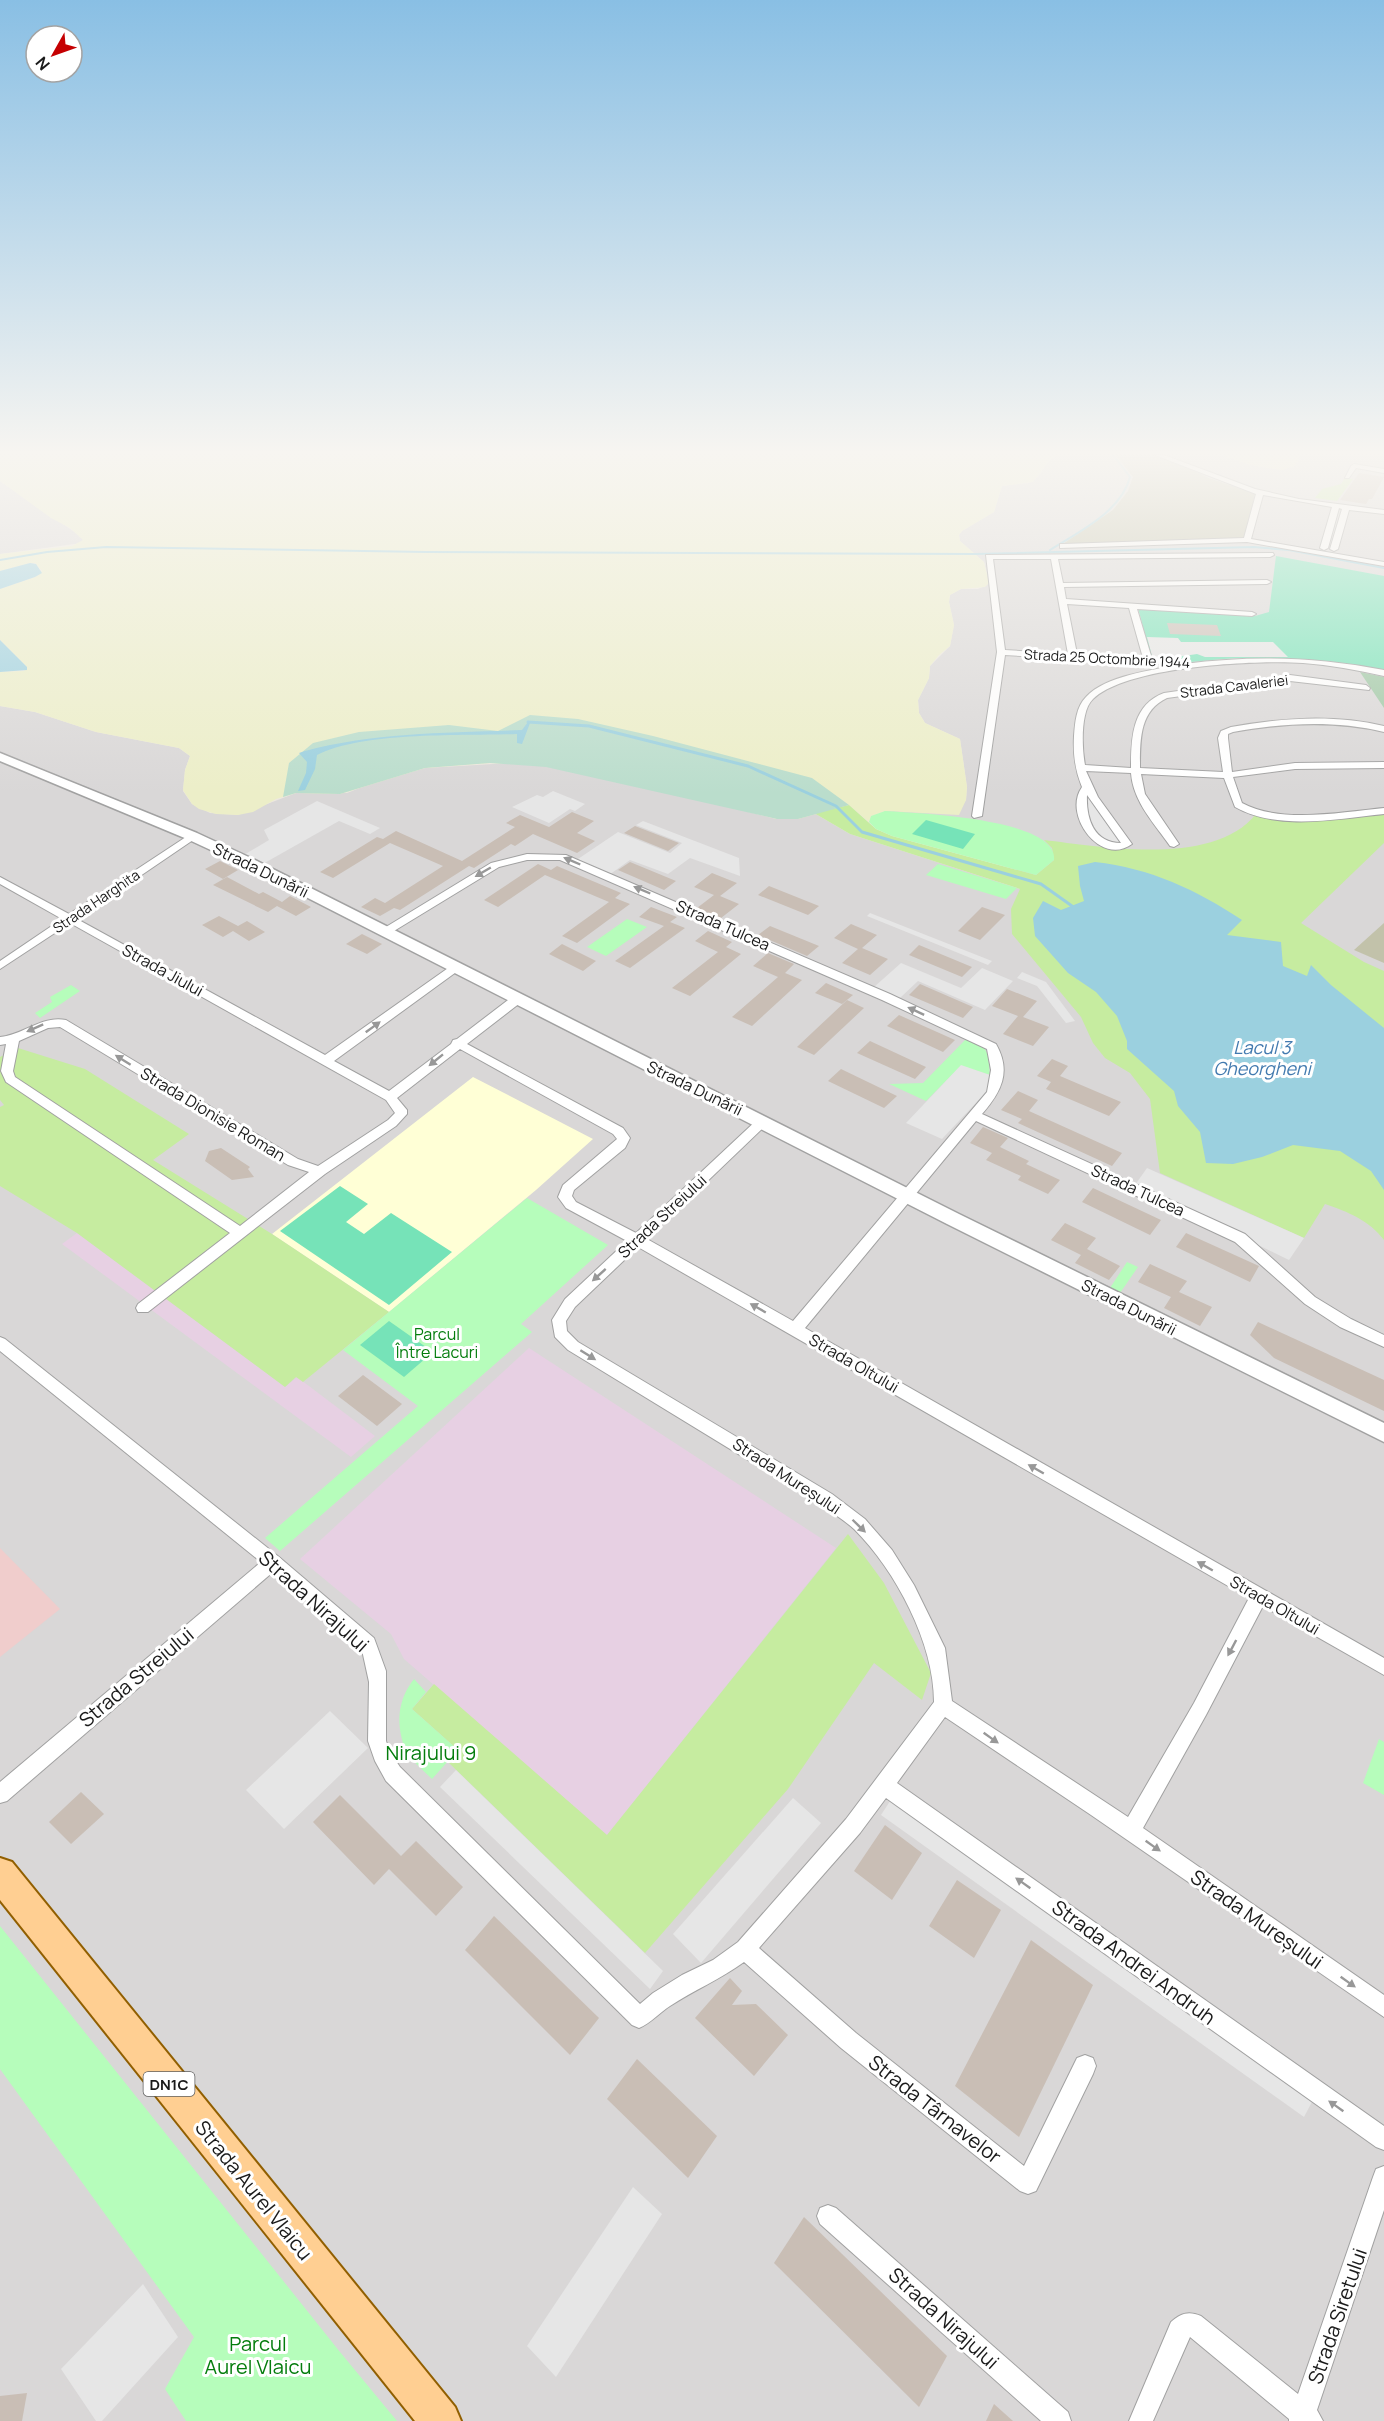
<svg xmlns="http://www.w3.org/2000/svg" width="1384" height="2421" viewBox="0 0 1384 2421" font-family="Manrope,sans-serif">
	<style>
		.residential { fill: #d9d7d7 }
		.commercial { fill: #f0cdcc }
		.industrial { fill: #e7d0e3 }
		.education { fill: #ffffd6 }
		.construction { fill: #c2c2aa }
		.farmland { fill: #eceec8 }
		.grass { fill: #c6eca0 }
		.wetland { fill: #baddcc }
		.cemetery { fill: #9ec7a4 }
		.park { fill: #b6fdbb }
		.pitch { fill: #76e3b8 }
		.parking { fill: #e6e6e6 }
		.water { fill: #9bd0df }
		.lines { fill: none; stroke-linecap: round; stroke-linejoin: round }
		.stream-far1 { stroke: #9bd0df; stroke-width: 2 }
		.stream { stroke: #9bd0df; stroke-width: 3 }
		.building { fill: #c9beb5 }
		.minor-casing { stroke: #a1a1a1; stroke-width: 2 }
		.tertiary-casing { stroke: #a1a1a1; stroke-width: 3 }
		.primary-casing { stroke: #915f00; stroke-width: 4 }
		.minor { fill: #fff; fill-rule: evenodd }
		.tertiary { fill: #fff; fill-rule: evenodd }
		.primary { fill: #ffcf92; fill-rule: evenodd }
		.oneway { fill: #989898 }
		.labels { text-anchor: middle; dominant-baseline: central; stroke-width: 6; stroke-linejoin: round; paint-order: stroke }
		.far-street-label { font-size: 14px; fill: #1a1a1a; stroke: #fff }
		.shield { fill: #fff; stroke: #5f5f5f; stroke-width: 1.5 }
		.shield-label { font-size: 15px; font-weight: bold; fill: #1a1a1a }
		.street-label { font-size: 16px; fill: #1a1a1a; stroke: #fff }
		.park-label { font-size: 16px; fill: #047d0d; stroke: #fff }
		.water-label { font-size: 18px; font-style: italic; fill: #427aaf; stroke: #fff }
		.near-street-label { font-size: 20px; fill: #1a1a1a; stroke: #fff }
		.near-park-label { font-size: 20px; fill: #047d0d; stroke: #fff }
	</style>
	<rect width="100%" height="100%" fill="#ede8df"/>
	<g class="residential">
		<path d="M1060 455H1220L1251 465 1282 470 1298 462 1299 455H1384V2421H0V706L35 712 96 732 179 748 190 756 185 770 183 791 192 804 210 813 238 815 296 793H347L372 783 425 768 526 762 641 784 776 819H798L814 813 850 834 1020 889 1035 876 869 822 885 811 962 806 966 800 967 787 960 739 925 723 919 713 918 700 929 678 930 666 950 646 954 625 949 602 950 595 961 589H978L987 585 988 578 984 562 960 541 959 535 962 531 994 512 1002 486 1029 483 1038 477 1050 459Z"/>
		<path d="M0 481 79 535 83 539 82 543 0 554Z"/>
	</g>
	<path class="commercial" d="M0 1548 60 1609 0 1657Z"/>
	<g class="industrial">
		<path d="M77 1233 285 1387 297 1377 375 1436 351 1457 62 1244Z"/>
		<path d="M529 1348 836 1548 607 1835 404 1659 391 1634 300 1559Z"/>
	</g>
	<path class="education" d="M473 1077 593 1139 536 1190 389 1312 272 1234Z"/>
	<g class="construction">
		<path d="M1116 455H1152L1166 458 1209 478 1255 494 1244 539 1063 544 1113 510 1128 491 1133 477Z"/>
		<path d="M1384 923V963L1354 950Z"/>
	</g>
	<g class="farmland">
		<path d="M0 455H1060L1050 459 1033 482 1002 486 994 512 962 531 959 535 960 541 984 562 989 583 985 587 961 589 950 595 949 602 954 625 950 646 939 655 930 666 929 678 918 700 919 713 925 723 960 739 967 787 966 800 959 815 885 811 871 816 869 822 849 805 798 819H777L575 766 490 763 425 768 340 794 296 793 276 799 253 812 238 815 216 814 199 809 192 804 183 790 185 770 190 756 179 748 96 732 35 712 0 706V672L24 671 26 666 0 640V589L35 577 42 571 35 563H30L0 571V554L72 546 83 540 70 528 51 518 0 481Z"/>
		<path d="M1220 455H1299L1295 466 1282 470 1251 465Z"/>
	</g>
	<g class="grass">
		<path d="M1345 478 1353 479 1337 501 1315 498 1322 489 1341 484Z"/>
		<path d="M849 805 876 829 892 836 1036 875 1054 860 1052 848 1044 840C1103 847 1214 867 1256 814L1286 817 1384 811V843L1301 923 1364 962 1384 971V1240C1369 1220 1348 1212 1325 1204L1304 1238 1160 1173 1150 1099 1130 1073 1105 1058 1093 1043 1081 1017 1012 934 1011 909 1020 889 850 834 814 813Z"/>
		<path d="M18 1048 85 1069 189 1134 153 1160 272 1234 389 1312 303 1382 296 1377 285 1387 77 1233 0 1186V1107L4 1105 0 1100V1057Z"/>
		<path d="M848 1534 884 1583 931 1673 922 1700 874 1663 788 1789 645 1953 448 1762 458 1750 412 1709 434 1684 607 1835Z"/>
	</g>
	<path class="wetland" d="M530 715 578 719 653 736 812 778 849 805 798 819H777L546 767 490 763 425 768 340 794 296 793 283 797 289 763 313 743 359 732 449 725 498 731Z"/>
	<path class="cemetery" d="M1360 672 1384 677V708Z"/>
	<g class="park">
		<path d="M885 811C914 813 1059 818 1054 860L1036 875 892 836 876 829 869 822 871 816Z"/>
		<path d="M938 864 1017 888 1006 899 926 875Z"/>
		<path d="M627 919 647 927 606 956 587 947Z"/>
		<path d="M71 985 80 991 40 1018 35 1013 52 1002 50 997Z"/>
		<path d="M967 1038C990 1049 988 1051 990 1075L961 1066 926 1101 889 1084 923 1083Z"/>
		<path d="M527 1198 608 1245 521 1324 532 1332 280 1551 265 1538 418 1406 343 1350Z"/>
		<path d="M1127 1262 1138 1267 1120 1293 1110 1288Z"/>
		<path d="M414 1679 426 1692 412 1709 458 1750 432 1779C422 1769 409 1759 404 1746 396 1722 398 1699 414 1679Z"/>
		<path d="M1379 1739 1384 1742V1795L1363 1783Z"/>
		<path d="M0 1926 340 2352 397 2421H186L165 2389 194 2337 0 2069Z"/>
	</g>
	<g class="pitch">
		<path d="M1276 556 1384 576V670C1337 661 1290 658 1242 658 1212 658 1179 668 1151 657L1138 608 1255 616 1269 612Z"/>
		<path d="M926 820 975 834 963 849 912 834Z"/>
		<path d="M340 1186 368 1204 346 1222 364 1234 391 1213 452 1252 389 1305 280 1231Z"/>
		<path d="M389 1321 433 1352 404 1377 360 1345Z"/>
	</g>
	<g class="parking">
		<path d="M1147 637 1178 638 1181 642H1273L1288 657H1205L1197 654 1177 657V660H1160L1152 656Z"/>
		<path d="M1087 787 1127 844 1106 845 1082 817Z"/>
		<path d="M553 791 585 804 575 811 570 809 549 823 512 807 537 795 543 797Z"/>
		<path d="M317 801 380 828 370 834 339 821 261 865 242 856 269 840 264 830Z"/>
		<path d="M643 821 739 858 740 876 690 858 668 874 630 860 609 875 575 861 618 832 670 853 682 843 636 825Z"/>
		<path d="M870 913 992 961 988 965 867 916Z"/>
		<path d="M901 963 961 988 982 968 1013 981 985 1010 918 981 900 998 874 987Z"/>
		<path d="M1022 972 1046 982 1075 1021 1066 1023 1037 986 1017 978Z"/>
		<path d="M961 1065 990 1075V1088L942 1139 906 1123Z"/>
		<path d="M1147 1168 1304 1238 1289 1260 1135 1185Z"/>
		<path d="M330 1711 368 1748 284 1829 246 1790Z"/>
		<path d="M456 1770 663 1971 650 1989 440 1787Z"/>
		<path d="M793 1798 821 1823 701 1963 673 1934Z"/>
		<path d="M892 1798 1314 2098 1304 2117 881 1815Z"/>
		<path d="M633 2187 662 2214 556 2377 527 2346Z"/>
		<path d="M143 2284 178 2337 102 2421H96L61 2369Z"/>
	</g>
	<g class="water">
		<path d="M30 563 36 564 42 573 35 577 0 589V571Z"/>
		<path d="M0 640 27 667V670L0 672Z"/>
		<path d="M528 722 530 723 522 744 517 743V734C463 736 364 731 317 755L315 769 305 790 298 791 306 773 307 762 299 753 305 751C376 732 449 733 522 730Z"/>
		<path d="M1095 862C1150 868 1197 890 1242 920L1227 935 1281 942 1283 966 1307 976 1311 965 1331 985 1384 1028V1190L1371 1171 1340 1151 1293 1145 1262 1157 1233 1164 1206 1163 1200 1132 1178 1106 1174 1091 1127 1049V1041L1117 1016 1096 992 1068 973 1035 936 1033 918 1043 901 1061 910 1084 901 1080 886 1078 866Z"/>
	</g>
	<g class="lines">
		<g class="stream-far1">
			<path d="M1050 550C1078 532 1121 512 1130 477L1113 455"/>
			<path d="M0 560 47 552 106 547 426 552 975 554 1254 547 1289 550 1384 568"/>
		</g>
		<path class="stream" d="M528 722 589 726 748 766 836 806 862 832 1041 884 1072 906"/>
	</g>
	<g class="building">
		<path d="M1359 473 1384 477 1372 499H1369L1366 504 1340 500Z"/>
		<path d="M1167 623 1217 625 1221 636 1170 634Z"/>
		<path d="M572 812 594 821 577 833 595 841 577 853 533 834 515 846 511 844 474 868 469 866 400 910 394 908 380 916 361 907 375 898 385 903 443 866 390 843 333 878 320 872 377 837 383 839 396 831 462 861 515 827 506 823 520 815 549 827Z"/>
		<path d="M635 826 679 843 668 851 624 833Z"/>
		<path d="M220 861 238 870 223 879 205 869Z"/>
		<path d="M630 862 676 881 664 890 618 870Z"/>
		<path d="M538 864 551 870 557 866 621 893 615 898 630 904 577 943 562 936 609 902 545 875 498 907 484 900Z"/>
		<path d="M712 873 737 883 720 896 739 904 721 918 697 908 714 895 694 887Z"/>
		<path d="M227 877 259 894 263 892 282 902 290 896 311 907 296 916 277 906 268 912 213 885Z"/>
		<path d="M769 886 819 906 808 915 758 895Z"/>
		<path d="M651 907 677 917 670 922 685 928 630 968 615 961 664 926 639 917Z"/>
		<path d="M982 907 1005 915 980 940 958 931Z"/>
		<path d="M219 916 238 926 247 921 265 932 249 941 233 931 223 937 202 925Z"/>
		<path d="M851 924 877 935 862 948 888 959 870 975 842 963 858 949 834 938Z"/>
		<path d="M770 926 819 946 807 956 758 935Z"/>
		<path d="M708 931 732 942 726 947 741 954 690 996 672 988 718 952 695 941Z"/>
		<path d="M362 934 382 944 367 954 346 944Z"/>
		<path d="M562 944 596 961 583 971 549 954Z"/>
		<path d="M919 945 972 967 962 977 909 955Z"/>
		<path d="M768 953 794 964 785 973 802 980 752 1026 732 1017 778 977 753 966Z"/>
		<path d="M826 983 853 995 842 1004 815 993Z"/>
		<path d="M920 984 973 1007 963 1018 909 995Z"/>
		<path d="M1007 989 1037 1001 1023 1017 1049 1027 1033 1046 1003 1034 1018 1016 992 1006Z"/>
		<path d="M847 1000 864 1008 814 1055 797 1047Z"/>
		<path d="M899 1015 955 1040 943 1052 887 1026Z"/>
		<path d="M870 1041 926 1067 915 1079 857 1053Z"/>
		<path d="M1052 1059 1068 1066 1060 1076 1121 1102 1109 1116 1046 1089 1051 1082 1037 1076Z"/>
		<path d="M841 1069 897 1096 884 1108 828 1081Z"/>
		<path d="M1018 1091 1038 1100 1029 1111 1122 1153 1112 1166 1018 1123 1022 1119 1001 1110Z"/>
		<path d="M983 1127 1008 1138 1000 1147 1029 1161 1026 1164 1060 1180 1048 1194 1018 1180 1021 1176 986 1160 992 1153 970 1143Z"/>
		<path d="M221 1148 250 1167 248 1169 254 1177 232 1180 205 1161 209 1151Z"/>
		<path d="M1093 1188 1161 1220 1150 1235 1082 1202Z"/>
		<path d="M1065 1223 1096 1238 1087 1249 1120 1266 1109 1280 1075 1263 1081 1255 1051 1240Z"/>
		<path d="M1186 1233 1259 1266 1250 1282 1176 1247Z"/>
		<path d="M1150 1264 1187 1281 1179 1292 1212 1307 1200 1326 1164 1308 1171 1297 1138 1282Z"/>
		<path d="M1258 1322 1384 1380V1411L1274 1358 1250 1335Z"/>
		<path d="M363 1375 402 1404 377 1426 338 1396Z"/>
		<path d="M81 1792 104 1814 71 1844 49 1822Z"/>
		<path d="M340 1795 401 1856 416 1841 463 1887 436 1916 389 1869 374 1885 313 1822Z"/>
		<path d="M885 1825 922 1853 892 1900 854 1871Z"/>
		<path d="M957 1880 1001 1910 974 1958 929 1926Z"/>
		<path d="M494 1916 599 2018 570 2055 465 1950Z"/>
		<path d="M1031 1940 1093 1985 1019 2137 955 2086Z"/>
		<path d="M730 1978 742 1991 732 2005 756 2004 788 2035 754 2076 695 2018Z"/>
		<path d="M637 2059 717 2136 688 2178 607 2099Z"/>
		<path d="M804 2217 947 2356 919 2407 774 2263Z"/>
		<path d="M27 2393 22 2421H0V2396Z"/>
		<path d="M994 2404 1013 2421H986Z"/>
	</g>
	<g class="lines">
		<defs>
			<g id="minor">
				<path d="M1155 455H1164L1255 489 1299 499 1384 510V514L1349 510 1338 549 1334 551 1330 549 1342 509 1339 508 1328 548 1324 550 1320 548 1332 507 1263 495 1251 539 1384 562V566L1247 542 1060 548V544H1063L1244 538 1256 494Z"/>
				<path d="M1354 464 1384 469V473L1356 468 1349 478H1345L1351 466Z"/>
				<path d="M1273 553 1274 555 1270 557 1058 559 1063 583 1267 580 1271 582 1267 584 1064 587 1066 599 1252 612 1256 614 1252 616 1137 609 1152 659 1181 660 1184 661V664C1254 655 1316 657 1384 670V676C1357 670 1330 665 1303 663 1255 660 1128 666 1093 699 1080 711 1082 749 1085 765L1131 768C1131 738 1132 705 1164 693L1290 675 1366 685 1370 688 1369 690 1290 681 1167 698C1139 711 1140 741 1140 768L1223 772 1218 738 1221 731 1231 727C1282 718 1333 714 1384 726V732C1334 720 1283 723 1233 732L1228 734V738L1232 772 1295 763 1384 762V768L1295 769 1233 777 1242 803C1280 824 1343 812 1384 808V814C1337 819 1277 831 1235 807L1224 778 1141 774 1145 794 1179 844 1174 847 1170 846C1155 824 1133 802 1131 773L1086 771 1098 797 1132 844C1101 867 1062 815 1082 787 1075 770 1073 755 1074 736 1075 723 1076 707 1086 697 1105 676 1152 670 1178 665L1005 655 982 816 974 818 972 816 997 652 986 555ZM993 559H1051L1068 654 1005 650ZM1067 604 1129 608 1143 658 1077 654ZM1087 795 1121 843C1093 843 1086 817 1087 795Z"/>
				<path d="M192 833 196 834V838L77 919 325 1055 451 966H459V970L334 1061 389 1091 451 1044 453 1040 457 1039 512 997H520L522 1000 520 1003 467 1044 623 1128 630 1138 625 1148 574 1190 572 1196 576 1202 636 1233 759 1118H767L769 1121 767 1124 647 1239 793 1321 987 1092 991 1070 987 1049 882 1000 560 860H527L499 867 389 934H381V930L491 863 527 854 566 855 890 994 996 1044C1012 1072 1001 1092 982 1114L1245 1234 1315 1297 1351 1319 1384 1335V1347L1340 1327 1305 1304 1235 1242 976 1121 805 1328 1384 1658V1675L1263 1606 1206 1715 1143 1828 1384 1995V2017L1091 1815 945 1717 897 1783 1384 2126V2150L1376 2147 886 1798 860 1833 759 1948 856 2033 1024 2166 1077 2058 1085 2055 1093 2058 1096 2066 1093 2074 1036 2191 1028 2194 1020 2191 841 2048 744 1962C721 1979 694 1990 670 2006 659 2013 651 2023 639 2028L632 2025 386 1781 375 1761 368 1741 369 1682 362 1650 273 1572 7 1801 0 1803V1782L261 1562 0 1351V1337L5 1339 279 1557 374 1638 386 1671V1741L390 1752 400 1767 640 2004 653 1993 682 1975 713 1960 738 1942 846 1819 934 1702C934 1643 896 1571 854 1529 844 1520 831 1512 820 1504L568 1350 555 1337 552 1320 565 1299 627 1241 566 1208 558 1197 563 1185 617 1139 613 1134 460 1049 397 1098 407 1110V1114L396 1126 325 1174 148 1312H138L136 1308 138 1304 230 1233 6 1082 1 1071 6 1044 0 1045V1037C23 1035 42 1015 66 1020L298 1159 318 1166 388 1120 395 1113 386 1100 70 923 0 969V961L62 919 0 884V877L69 914ZM60 1027 288 1165 309 1172 240 1226 15 1077 13 1071 19 1041 48 1028ZM638 1247 1249 1598 1194 1703 1128 1817 952 1701 945 1648 914 1585 892 1550 865 1519 832 1494 578 1342 567 1331 566 1321 575 1307Z"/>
				<path d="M1384 2166V2210L1317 2410 1323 2421H1289V2419L1190 2337 1153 2421H1129L1171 2322C1181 2313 1189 2311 1201 2316L1298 2394 1373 2177 1376 2169Z"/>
				<path d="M828 2205 836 2208 1068 2412 1071 2421H1041L820 2224 817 2216 820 2208Z"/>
			</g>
			<path id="tertiary" d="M0 753 197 833 253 859 959 1214 1384 1423V1442L947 1224 243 865 187 839 0 761Z"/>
			<path id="primary" d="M0 1858 12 1862 455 2407 461 2421H415L0 1900Z"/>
		</defs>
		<use href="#minor" class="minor-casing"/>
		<use href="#tertiary" class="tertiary-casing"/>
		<use href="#primary" class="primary-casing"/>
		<use href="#minor" class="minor"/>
		<use href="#tertiary" class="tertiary"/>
		<use href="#primary" class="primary"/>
	</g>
	<defs><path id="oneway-solid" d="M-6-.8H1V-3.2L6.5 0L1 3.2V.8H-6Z" transform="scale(1.5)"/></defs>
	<g class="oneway">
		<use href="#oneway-solid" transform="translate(572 861) rotate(-157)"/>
		<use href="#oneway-solid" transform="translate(483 872) rotate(150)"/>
		<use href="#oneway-solid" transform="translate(642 890) rotate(-157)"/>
		<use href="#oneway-solid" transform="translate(916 1011) rotate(-155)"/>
		<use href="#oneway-solid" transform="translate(373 1027) rotate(-36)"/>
		<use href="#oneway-solid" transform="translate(35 1028) rotate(156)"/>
		<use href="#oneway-solid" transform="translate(123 1060) rotate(-148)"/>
		<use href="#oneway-solid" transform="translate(436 1060) rotate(141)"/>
		<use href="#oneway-solid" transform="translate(599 1275) rotate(138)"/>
		<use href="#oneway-solid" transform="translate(758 1308) rotate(-150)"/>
		<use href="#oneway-solid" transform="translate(588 1355) rotate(32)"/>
		<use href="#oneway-solid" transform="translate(1036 1469) rotate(-150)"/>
		<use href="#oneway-solid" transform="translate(859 1526) rotate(44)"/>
		<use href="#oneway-solid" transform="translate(1205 1566) rotate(-150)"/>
		<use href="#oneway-solid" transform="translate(1232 1648) rotate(118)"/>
		<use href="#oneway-solid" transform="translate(991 1738) rotate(35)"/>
		<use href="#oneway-solid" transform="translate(1153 1846) rotate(35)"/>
		<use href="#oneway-solid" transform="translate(1023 1883) rotate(-145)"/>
		<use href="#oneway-solid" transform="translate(1348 1982) rotate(35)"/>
		<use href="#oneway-solid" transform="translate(1336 2106) rotate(-145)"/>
	</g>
	<linearGradient id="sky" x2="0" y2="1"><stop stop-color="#89bfe4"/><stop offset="0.57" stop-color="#f7f5f1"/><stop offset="1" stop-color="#f7f5f1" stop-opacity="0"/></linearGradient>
	<rect width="1384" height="794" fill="url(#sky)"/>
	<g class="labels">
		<g class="far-street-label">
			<text transform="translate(1107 658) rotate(3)">Strada 25 Octombrie 1944</text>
			<text transform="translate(1234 686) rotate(-7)">Strada Cavaleriei</text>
			<text transform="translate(96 901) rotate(-34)">Strada Harghita</text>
		</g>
		<rect class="shield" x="143.5" y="2072" width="51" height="24" rx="4.5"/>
		<g class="shield-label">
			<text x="169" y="2084">DN1C</text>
		</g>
		<g class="street-label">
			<text transform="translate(261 870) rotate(26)">Strada Dunării</text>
			<text transform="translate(723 925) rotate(24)">Strada Tulcea</text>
			<text transform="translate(163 970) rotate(29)">Strada Jiului</text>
			<text transform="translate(695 1088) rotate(26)">Strada Dunării</text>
			<text transform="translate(213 1114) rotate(31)">Strada Dionisie Roman</text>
			<text transform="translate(1138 1190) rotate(25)">Strada Tulcea</text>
			<text transform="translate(662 1216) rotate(-43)">Strada Streiului</text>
			<text transform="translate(1129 1307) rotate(27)">Strada Dunării</text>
			<text transform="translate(854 1363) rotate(30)">Strada Oltului</text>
			<text transform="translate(787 1476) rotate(33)">Strada Mureșului</text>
			<text transform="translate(1275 1605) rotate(30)">Strada Oltului</text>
		</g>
		<g class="park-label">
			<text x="437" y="1334">Parcul<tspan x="437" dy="18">Între Lacuri</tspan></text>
		</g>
		<g class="water-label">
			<text x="1262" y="1047">Lacul 3<tspan x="1262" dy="21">Gheorgheni</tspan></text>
		</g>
		<g class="near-street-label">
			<text transform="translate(314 1601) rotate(42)">Strada Nirajului</text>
			<text transform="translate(136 1677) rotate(-40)">Strada Streiului</text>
			<text transform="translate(1257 1919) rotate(35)">Strada Mureșului</text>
			<text transform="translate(1134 1962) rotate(36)">Strada Andrei Andruh</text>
			<text transform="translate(935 2109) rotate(38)">Strada Târnavelor</text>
			<text transform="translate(254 2190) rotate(51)">Strada Aurel Vlaicu</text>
			<text transform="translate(1337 2316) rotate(-71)">Strada Siretului</text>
			<text transform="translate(944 2318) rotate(42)">Strada Nirajului</text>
		</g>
		<g class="near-park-label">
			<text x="431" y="1752">Nirajului 9</text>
			<text x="258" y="2343">Parcul<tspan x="258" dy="23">Aurel Vlaicu</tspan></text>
		</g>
	</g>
	<g transform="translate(54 54) rotate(230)"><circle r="28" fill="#ffffff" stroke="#a3a3a3" stroke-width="1.5"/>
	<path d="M0-4.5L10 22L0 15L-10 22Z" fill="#c50002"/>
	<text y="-9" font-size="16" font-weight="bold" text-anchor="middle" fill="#1a1a1a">N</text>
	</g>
</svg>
